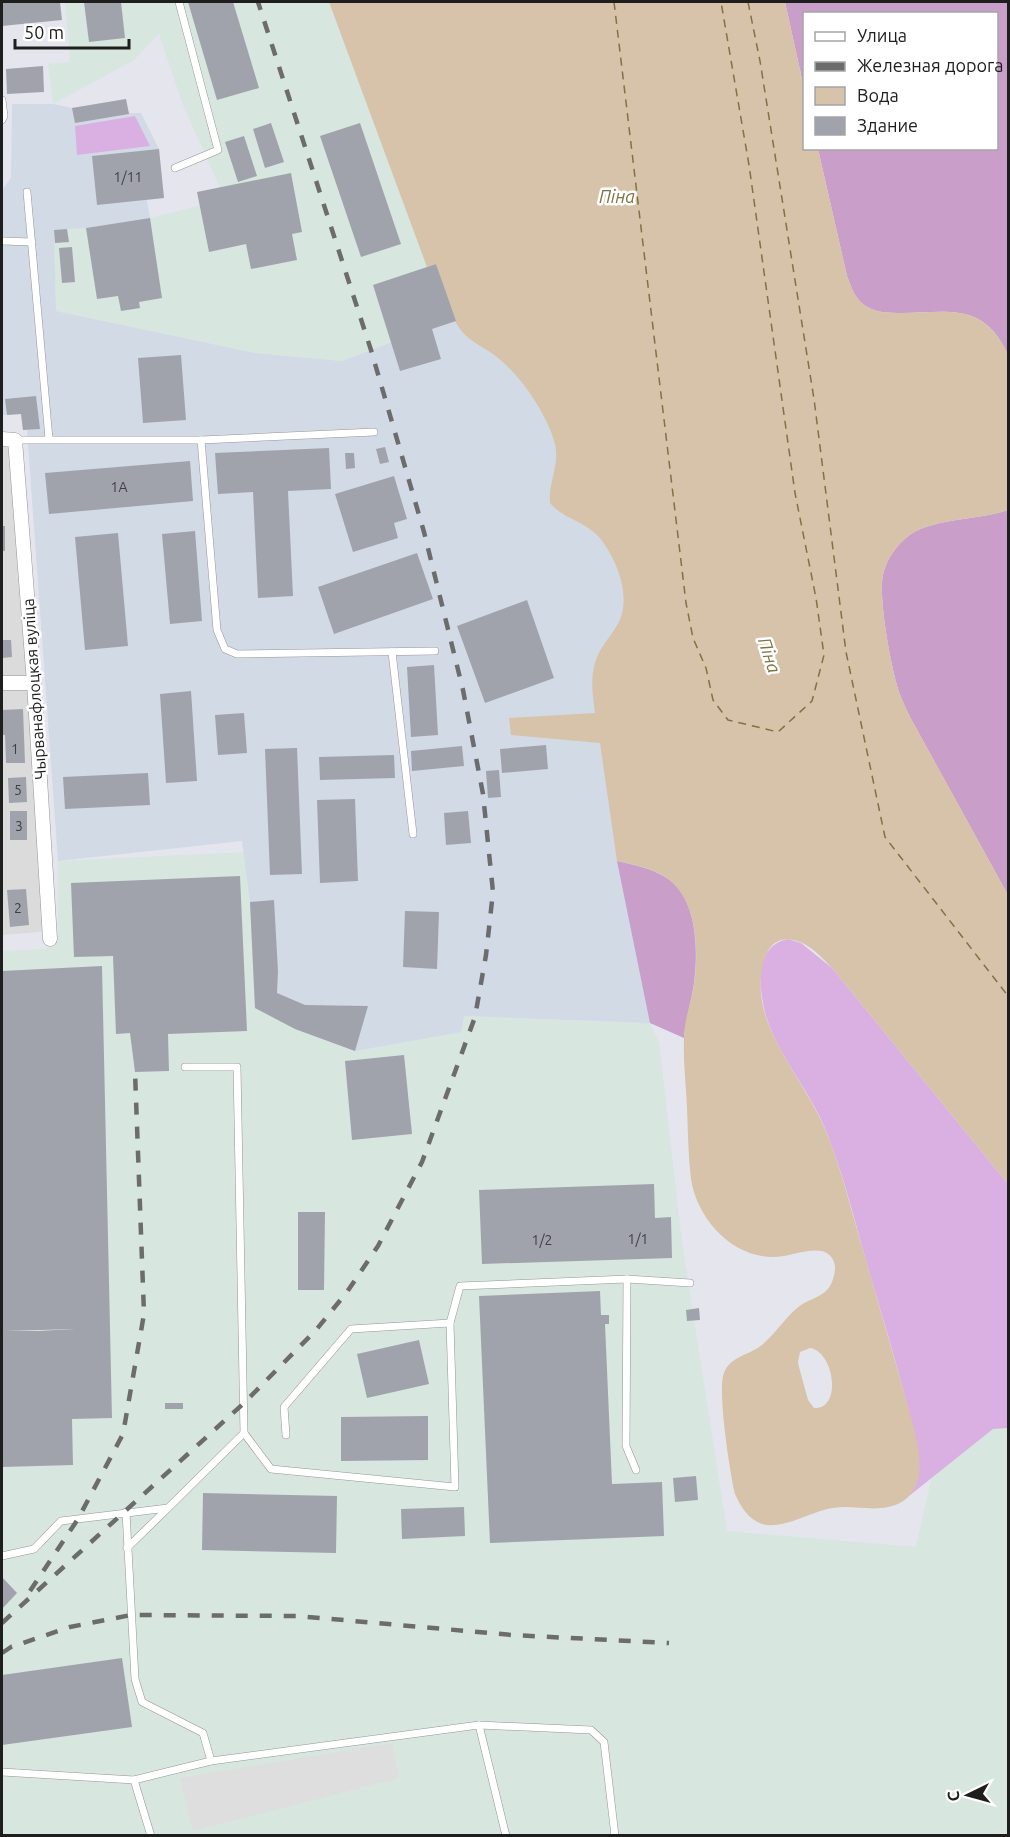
<svg xmlns="http://www.w3.org/2000/svg" width="1010" height="1837" viewBox="0 0 1010 1837" font-family="Ubuntu,sans-serif">
	<style>
		.residential { fill: #dbdbdc }
		.industrial { fill: #d7e6df }
		.military { fill: #d2dae6 }
		.grass { fill: #dab0e3 }
		.forest { fill: #c99ec8 }
		.parking { fill: #dedede }
		.water { fill: #d7c2aa; fill-rule: evenodd }
		.lines { fill: none; stroke-linecap: round; stroke-linejoin: round }
		.ferry { stroke: #7e7443; stroke-width: 1.5; stroke-dasharray: 8 6; stroke-linecap: butt }
		.building { fill: #a1a3ac; fill-rule: evenodd }
		.lane-casing { stroke: #959595; stroke-width: 8 }
		.street-casing { stroke: #959595; stroke-width: 15 }
		.lane { stroke: #fff; stroke-width: 7 }
		.street { stroke: #fff; stroke-width: 14 }
		.rail { stroke: #6c6c6c; stroke-width: 4.5; stroke-dasharray: 12 12; stroke-linecap: butt }
		.labels { text-anchor: middle; dominant-baseline: central; stroke-width: 5; stroke-linejoin: round; paint-order: stroke }
		.number-label { font-size: 14px; fill: #3f3f42 }
		.street-label { font-size: 16px; fill: #1e1e1e; stroke: #fff }
		.water-label { font-size: 18px; font-style: italic; fill: #7e7443; stroke: #fff }
	</style>
	<rect width="100%" height="100%" fill="#e5e5ee"/>
	<path class="residential" d="M21 445 52 931 2 935V447Z"/>
	<g class="industrial">
		<path d="M65 2H329L427 266 436 264 456 321 390 342 342 361 255 353 56 311 54 230 86 228 150 218 225 199 183 105 159 34 134 60 53 104 48 64 70 62Z"/>
		<path d="M246 852 464 1016 650 1023 659 1042 682 1242 727 1531 916 1547 940 1439 1008 1239V1835H2V951L44 949 58 943V861Z"/>
	</g>
	<path class="military" d="M126 99 129 113H141L159 149 164 198 147 200 150 218 86 228 54 230 56 311 255 353 342 361 563 276 720 1029 650 1023 464 1016 461 1032 355 1051 295 1029 255 1008 250 902 242 841 58 861 27 430H23L21 414 2 415V190L11 178 12 104H53L72 108Z"/>
	<g class="grass">
		<path d="M135 116 150 146 77 155 75 126Z"/>
		<path d="M788 939 801 943 832 968 1008 1184V1428L993 1429 909 1496C923 1477 919 1458 915 1436 901 1377 883 1319 866 1261 854 1218 843 1173 826 1131 808 1085 768 1046 762 997 758 972 761 944 788 939Z"/>
	</g>
	<g class="forest">
		<path d="M785 2H1008V355C985 303 951 312 903 313 889 313 874 313 863 304 854 297 851 286 847 276L818 149 996 148V14H804V88Z"/>
		<path d="M1008 510V895L910 717C906 709 902 700 899 692 891 668 878 597 883 575 886 559 898 543 911 534 936 518 980 520 1008 510Z"/>
		<path d="M617 861C634 865 651 868 665 877 698 897 698 950 694 983 691 1002 686 1019 684 1038L650 1023Z"/>
	</g>
	<path class="parking" d="M392 1743 399 1778 193 1831 180 1778Z"/>
	<path class="water" d="M329 2H785L804 88V148L818 149 847 276C851 286 854 297 863 304 874 313 889 313 903 313 951 312 985 303 1008 355V510C980 520 936 518 911 534 898 543 886 559 883 575 878 597 891 668 899 692 902 700 906 709 910 717L1008 895V1184L832 968C823 959 813 947 800 942 765 928 759 969 761 994 765 1039 807 1086 825 1129 839 1162 848 1198 858 1233 874 1288 890 1344 906 1399 912 1423 928 1467 914 1489 909 1499 899 1505 888 1507 870 1511 852 1505 833 1508 811 1511 784 1530 762 1524 748 1519 741 1507 735 1494 730 1474 717 1389 724 1373 730 1356 751 1355 763 1344 777 1332 786 1316 801 1305 810 1299 821 1297 828 1289 832 1284 835 1275 835 1268 835 1260 830 1253 822 1251 807 1248 789 1257 773 1257 732 1257 697 1219 691 1179 688 1155 688 1131 687 1107 686 1084 683 1061 684 1039 684 1020 691 1003 694 985 699 952 698 901 668 879 654 868 635 865 617 861L600 743 511 735 509 718 595 713C593 697 590 679 595 663 599 648 609 639 616 627 634 600 617 559 599 537 585 521 563 519 550 503 548 483 560 465 555 444 547 414 521 376 497 357 485 347 469 342 460 329 450 315 442 281 436 264L427 267ZM810 1348C835 1352 842 1410 814 1408L808 1400 799 1367 798 1362 800 1352Z"/>
	<g class="lines">
		<g class="ferry">
			<path d="M614 2 686 603 693 638 706 668 713 700 728 720 778 732 812 701 824 655 816 598 795 493 749 165 721 2"/>
			<path d="M748 2 760 61 814 399 846 652 885 837 1008 996"/>
		</g>
	</g>
	<g class="building">
		<path d="M2 2H60L62 20 2 26Z"/>
		<path d="M84 2H121L125 38 89 42Z"/>
		<path d="M188 2H233L259 88 217 100Z"/>
		<path d="M43 66 44 92 7 94 6 69Z"/>
		<path d="M126 99 129 114 75 123 72 108Z"/>
		<path d="M271 123 284 162 265 168 253 129Z"/>
		<path d="M360 123 401 244 361 257 320 136Z"/>
		<path d="M244 136 257 176 238 182 225 142Z"/>
		<path d="M159 149 164 198 97 205 92 156Z"/>
		<path d="M291 173 302 232 292 234 297 260 251 269 246 244 209 252 197 192Z"/>
		<path d="M150 218 162 298 139 302 140 308 121 311 118 296 97 299 86 228Z"/>
		<path d="M67 229 69 242 55 243 54 230Z"/>
		<path d="M72 247 75 282 62 283 59 248Z"/>
		<path d="M436 264 456 321 432 329 441 359 400 371 373 285Z"/>
		<path d="M181 355 186 420 143 423 138 358Z"/>
		<path d="M36 396 40 429 23 430 21 414 7 415 5 399Z"/>
		<path d="M385 447 389 462 380 464 376 449Z"/>
		<path d="M329 448 331 489 288 491 293 596 258 598 253 492 218 494 215 453Z"/>
		<path d="M345 453H354L355 468 346 469Z"/>
		<path d="M190 461 193 501 49 514 45 473Z"/>
		<path d="M394 476 407 519 394 523 398 538 353 552 335 494Z"/>
		<rect x="2" y="526" width="3" height="25"/>
		<path d="M195 531 202 621 170 624 162 534Z"/>
		<path d="M118 533 128 646 85 650 75 537Z"/>
		<path d="M417 553 433 599 334 634 318 587Z"/>
		<path d="M527 600 554 678 485 703 457 626Z"/>
		<path d="M2 640H11L12 657 2 658Z"/>
		<path d="M434 665 438 735 411 737 407 667Z"/>
		<path d="M191 691 197 781 166 783 160 694Z"/>
		<path d="M23 709 25 763H6L5 735H2V710Z"/>
		<path d="M244 713 247 753 218 755 215 715Z"/>
		<path d="M546 745 548 769 502 773 500 749Z"/>
		<path d="M462 746 464 766 412 771 411 751Z"/>
		<path d="M297 748 302 874 270 875 265 749Z"/>
		<path d="M394 755 395 778 320 780 319 757Z"/>
		<path d="M499 770 501 797 488 798 486 771Z"/>
		<path d="M148 773 150 805 65 809 63 777Z"/>
		<path d="M26 777 27 802 9 803 8 778Z"/>
		<path d="M355 799 358 881 320 883 317 800Z"/>
		<rect x="10" y="811" width="17" height="29"/>
		<path d="M468 811 471 843 446 845 444 813Z"/>
		<path d="M240 876 247 1031 168 1034 169 1071 135 1072 130 1033 116 1034 113 956 74 957 71 883Z"/>
		<path d="M26 889 29 925 10 927 7 890Z"/>
		<path d="M274 900 278 971 277 993 305 1005 368 1006 355 1051 295 1029 255 1008 250 902Z"/>
		<path d="M405 911 439 912 437 969 403 967Z"/>
		<path d="M102 966 112 1418 72 1419 73 1465 2 1467V971ZM75 1329 38 1331H5Z"/>
		<path d="M404 1055 412 1134 352 1140 345 1061Z"/>
		<path d="M654 1184 655 1218 671 1217 672 1258 482 1264 479 1190Z"/>
		<path d="M298 1212H325L324 1290H298Z"/>
		<path d="M600 1291 601 1315H609V1324H605L612 1484 662 1482 664 1536 490 1543 479 1296Z"/>
		<path d="M699 1308 700 1320 687 1321 686 1310Z"/>
		<path d="M419 1340 429 1384 367 1398 357 1354Z"/>
		<rect x="165" y="1403" width="18" height="6"/>
		<path d="M428 1416V1460L341 1461V1417Z"/>
		<path d="M696 1476 698 1500 675 1502 673 1478Z"/>
		<path d="M203 1493 337 1496 336 1553 202 1550Z"/>
		<path d="M464 1507 465 1536 402 1539 401 1509Z"/>
		<path d="M2 1577 17 1593 2 1609Z"/>
		<path d="M122 1658 132 1727 2 1745V1675Z"/>
	</g>
	<g class="lines">
		<defs>
			<g id="lane">
				<path d="M2 100 4 116 2 120"/>
				<path d="M175 168 218 150 179 2"/>
				<path d="M27 192 49 439"/>
				<path d="M2 241 32 242"/>
				<path d="M15 440H201L374 432"/>
				<path d="M201 440 217 630 225 649 237 654 435 651"/>
				<path d="M392 652 413 834"/>
				<path d="M627 1279 626 1446 636 1470"/>
				<path d="M244 1433 271 1469 455 1487 450 1323 460 1286 627 1279 690 1283"/>
				<path d="M286 1435 284 1407 351 1329 450 1323"/>
				<path d="M126 1512 135 1679 142 1702 203 1733 211 1761"/>
				<path d="M127 1548 168 1508"/>
				<path d="M2 1556 34 1549 61 1521 168 1508 244 1433 237 1067H185"/>
				<path d="M479 1725 591 1730 604 1742 615 1836"/>
				<path d="M2 1772 134 1780 151 1836"/>
				<path d="M134 1780 211 1761 479 1725 506 1836"/>
			</g>
			<g id="street">
				<path d="M2 439 15 440 34 683 50 939"/>
				<path d="M2 683H34"/>
			</g>
		</defs>
		<use href="#lane" class="lane-casing"/>
		<use href="#street" class="street-casing"/>
		<use href="#lane" class="lane"/>
		<use href="#street" class="street"/>
		<g class="rail">
			<path d="M30 1591 78 1519 123 1434 144 1314 135 1072"/>
			<path d="M2 1623 244 1403 316 1330 347 1292 378 1246 422 1162 475 1017 486 955 493 892 483 794 463 690 424 532 371 350 258 2"/>
			<path d="M2 1653 11 1647 70 1627 131 1615 297 1616 512 1635 669 1643"/>
		</g>
	</g>
	<g class="labels">
		<g class="number-label">
			<text x="128" y="177">1/11</text>
			<text x="119" y="487">1А</text>
			<text x="15" y="749">1</text>
			<text x="18" y="790">5</text>
			<text x="19" y="826">3</text>
			<text x="18" y="908">2</text>
			<text x="638" y="1239">1/1</text>
			<text x="542" y="1240">1/2</text>
		</g>
		<g class="street-label">
			<text transform="translate(34 689) rotate(-94)">Чырванафлоцкая вуліца</text>
		</g>
		<g class="water-label">
			<text x="617" y="196">Піна</text>
			<text transform="translate(770 655) rotate(72)">Піна</text>
		</g>
	</g>
	<rect width="1010" height="1837" fill="none" stroke="#1e1e1e" stroke-width="6"/>
	<rect x="803" y="12" width="195" height="138" fill="#ffffff" stroke="#a5a5a5" stroke-width="1.5"/>
	<rect x="815" y="32" width="30" height="9" fill="#ffffff" stroke="#a5a5a5" stroke-width="1.5"/>
	<text x="857" y="42" font-size="18" fill="#1e1e1e">Улица</text>
	<rect x="815" y="62" width="30" height="9" fill="#6c6c6c" stroke="#a5a5a5" stroke-width="1.5"/>
	<text x="857" y="72" font-size="18" fill="#1e1e1e">Железная дорога</text>
	<rect x="815" y="87" width="30" height="18" fill="#d7c2aa" stroke="#a5a5a5" stroke-width="1.5"/>
	<text x="857" y="102" font-size="18" fill="#1e1e1e">Вода</text>
	<rect x="815" y="117" width="30" height="18" fill="#a1a3ac" stroke="#a5a5a5" stroke-width="1.5"/>
	<text x="857" y="132" font-size="18" fill="#1e1e1e">Здание</text>
	<g transform="translate(968 1795) rotate(265)" stroke="#ffffff" stroke-width="4.5" paint-order="stroke">
	<path d="M0-4.5L10 22L0 15L-10 22Z" fill="#1e1e1e"/>
	<text y="-9" font-size="16" font-weight="bold" text-anchor="middle" fill="#1e1e1e">С</text>
	</g>
	<path d="M15 39v9h114v-9" fill="none" stroke="#1e1e1e" stroke-width="3"/>
	<text x="24" y="39" font-size="18" fill="#1e1e1e" stroke="#ffffff" stroke-width="4.5" paint-order="stroke">50 m</text>
</svg>
